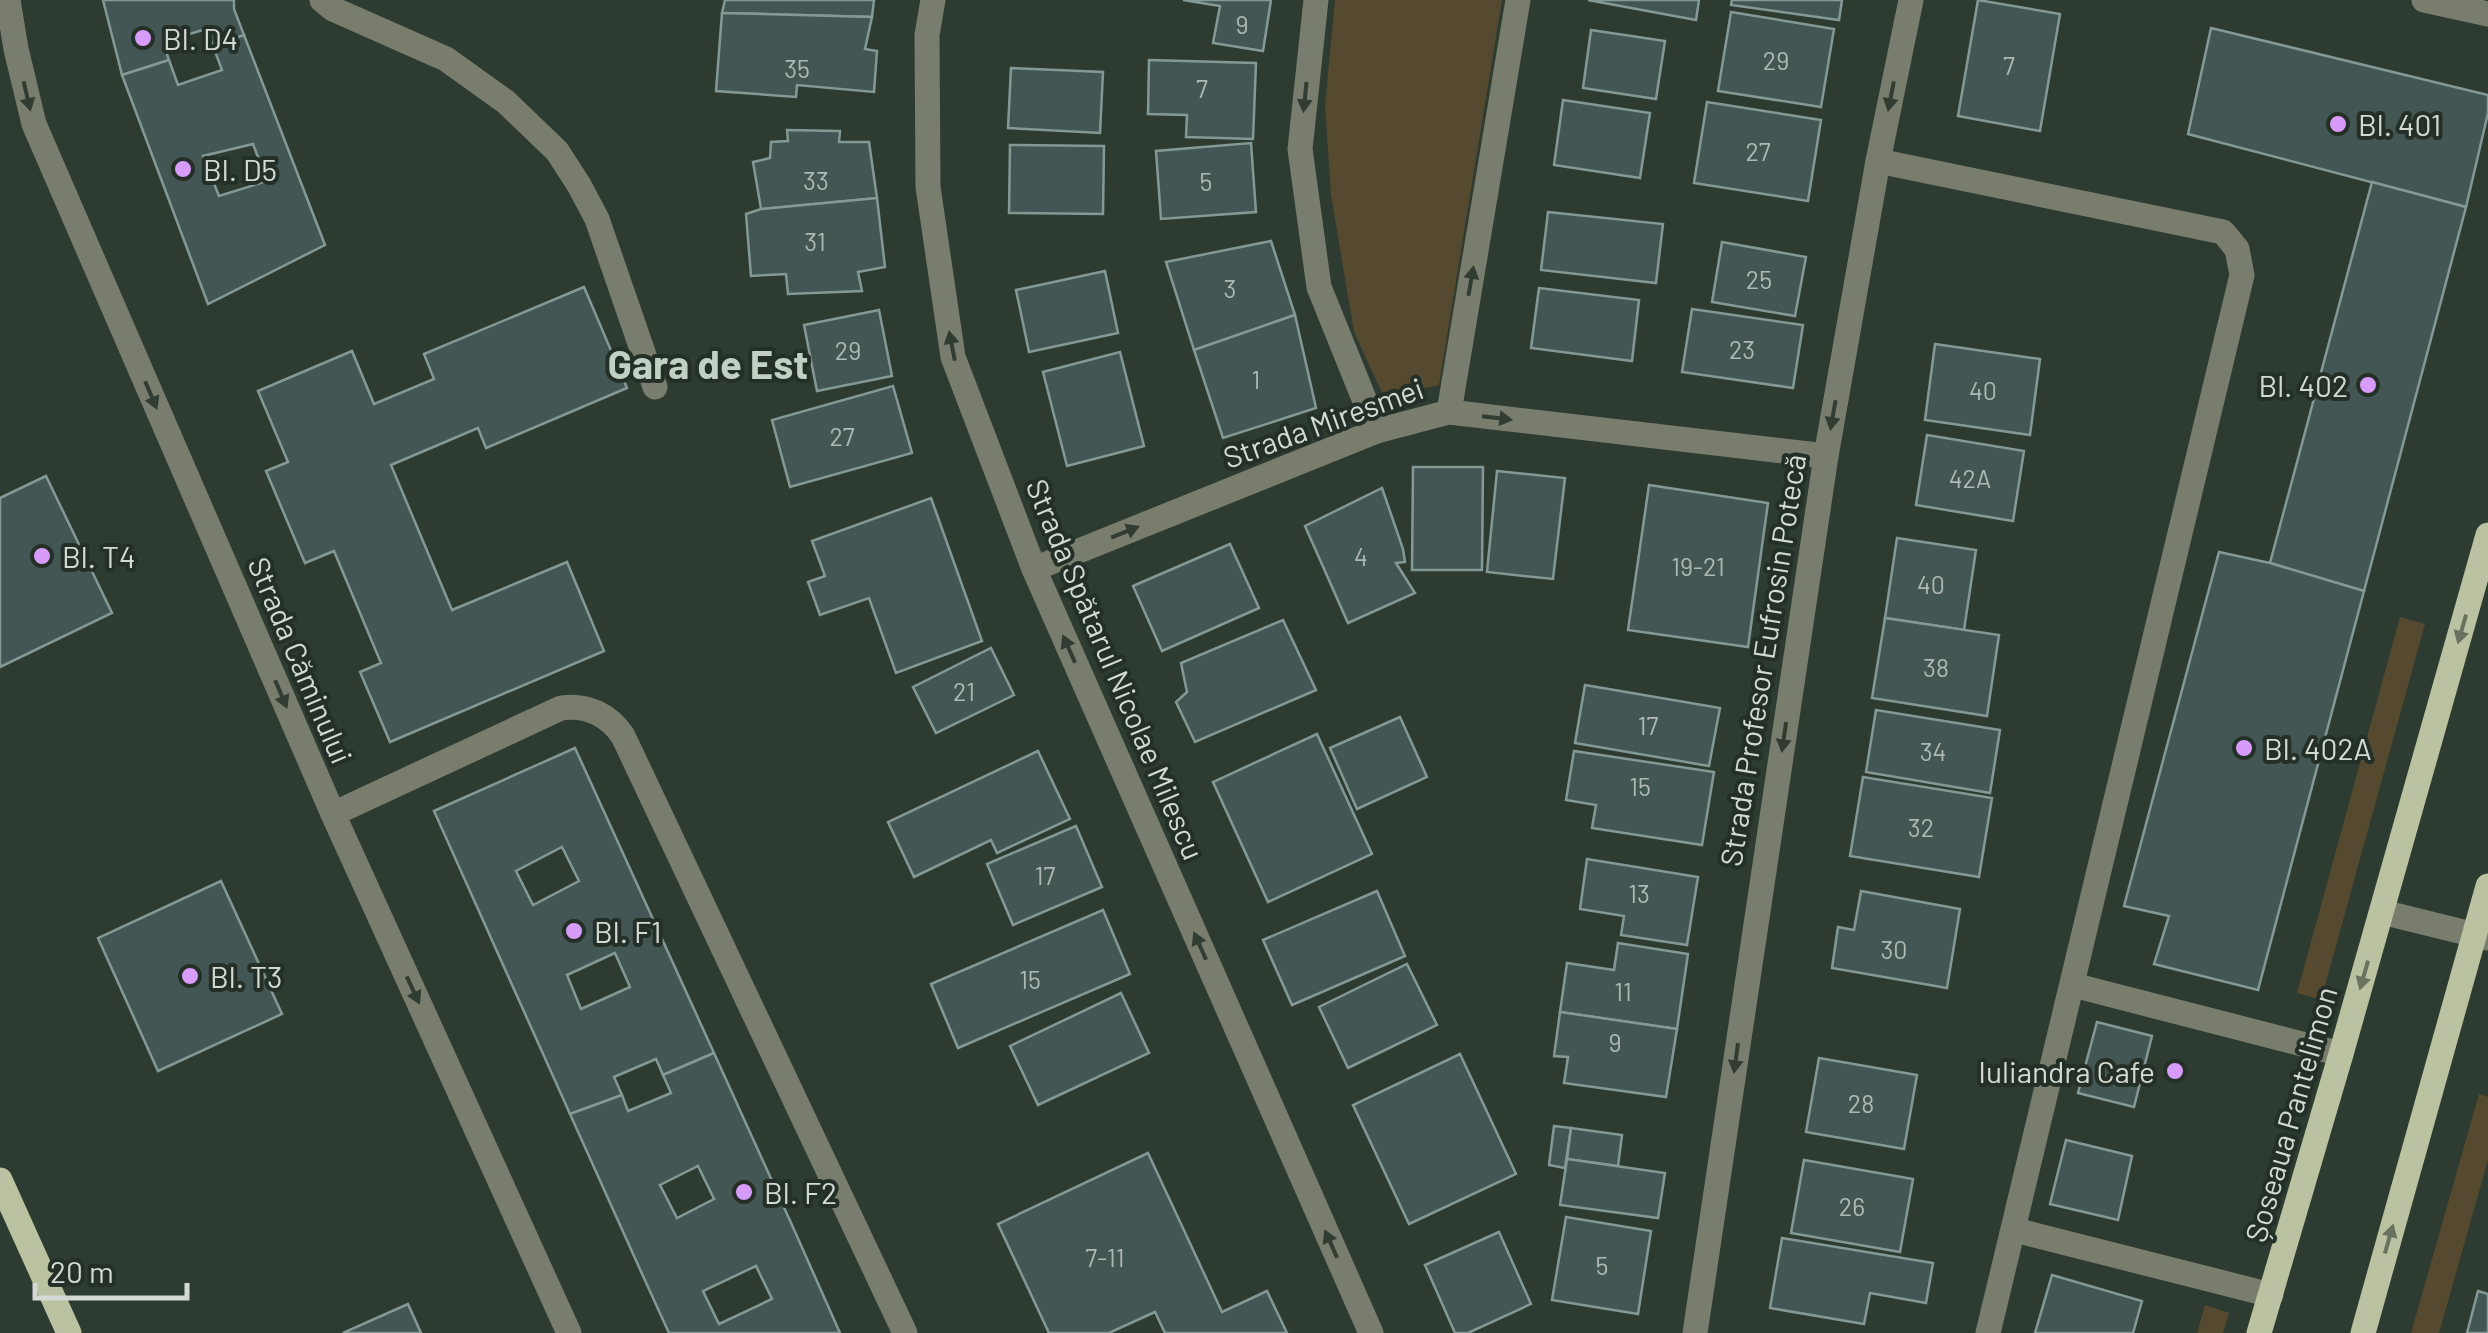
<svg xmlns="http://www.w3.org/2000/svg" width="2488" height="1333" viewBox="0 0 2488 1333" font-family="Barlow,sans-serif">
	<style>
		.green { fill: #554930 }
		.building { fill: #435653; stroke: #849995; stroke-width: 2.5; fill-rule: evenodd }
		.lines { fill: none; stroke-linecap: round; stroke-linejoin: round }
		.minor { stroke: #797d6d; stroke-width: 25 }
		.major { stroke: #bac2a2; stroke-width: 25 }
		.oneway { fill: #313c32 }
		.oneway2 { fill: #68725e }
		.poi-dot { fill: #d79bf9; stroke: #243027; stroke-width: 4 }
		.labels { text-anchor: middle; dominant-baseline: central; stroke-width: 8; stroke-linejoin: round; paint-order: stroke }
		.number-label { font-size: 25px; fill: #afb9b4 }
		.poi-label { font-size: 30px; fill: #d3dad4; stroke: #243027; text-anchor: start }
		.street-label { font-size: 30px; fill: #d3dad4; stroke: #243027 }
		.district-label { font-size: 40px; font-weight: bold; fill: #c0d0c3; stroke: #243027 }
	</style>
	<rect width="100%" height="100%" fill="#2e3b31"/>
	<g class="green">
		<path d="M1335 0H1502L1439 385 1384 397 1354 332 1331 195 1325 106Z"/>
		<path d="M2400 617 2425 624 2321 1000 2297 993Z"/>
		<path d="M2479 1094 2488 1097V1160L2439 1333H2411Z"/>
		<path d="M2205 1305 2229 1313 2223 1333H2197Z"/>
	</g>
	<g class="building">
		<path d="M103 0H234V9L244 35 213 46 206 29 163 42 169 60 122 75Z"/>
		<path d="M725 0H874L872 17 722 13Z"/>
		<path d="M1183 0H1271L1263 51 1213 43 1220 6Z"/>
		<path d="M1588 0H1699L1696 20Z"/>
		<path d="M1732 0H1842L1839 20 1731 5Z"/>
		<path d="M1978 0 2060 14 2040 131 1958 116Z"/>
		<path d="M1731 12 1834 29 1821 107 1718 91Z"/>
		<path d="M722 13 872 17 865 49 877 51 874 92 797 85 796 97 716 91Z"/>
		<path d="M2211 28 2488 95V113L2466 207 2188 134Z"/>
		<path d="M1591 30 1665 41 1656 99 1583 88Z"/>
		<path d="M244 35 325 245 208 304 122 75 169 60 178 85 222 70 213 46ZM253 144 267 181 219 196 203 156Z"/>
		<path d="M1149 60 1256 63 1253 139 1186 137 1187 115 1148 114Z"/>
		<path d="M1011 68 1103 72 1100 133 1008 128Z"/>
		<path d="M1563 100 1650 113 1640 178 1554 165Z"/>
		<path d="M1707 102 1821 120 1808 201 1694 183Z"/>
		<path d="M787 130 840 131 839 142H869L877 198 761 209 753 162 770 158 771 142 788 141Z"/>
		<path d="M1251 143 1256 212 1161 219 1156 151Z"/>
		<path d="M1010 145 1104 146 1103 214 1009 213Z"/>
		<path d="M2372 182 2466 207 2364 591 2270 563Z"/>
		<path d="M877 198 885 267 858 272 862 291 788 294 786 274 751 276 746 214 761 209Z"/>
		<path d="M1548 212 1663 224 1656 283 1541 270Z"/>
		<path d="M1271 241 1295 315 1194 350 1166 262Z"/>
		<path d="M1722 242 1806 257 1795 316 1712 302Z"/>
		<path d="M1105 271 1118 333 1029 352 1016 290Z"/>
		<path d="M584 287 627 388 486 448 478 428 391 465 452 610 567 562 604 651 390 742 360 672 381 663 334 551 305 563 266 471 288 462 258 391 352 351 374 404 434 379 424 354Z"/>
		<path d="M1539 288 1639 300 1632 361 1531 348Z"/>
		<path d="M1692 309 1803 325 1793 388 1682 372Z"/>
		<path d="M879 310 892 376 817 391 804 325Z"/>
		<path d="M1295 315 1316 408 1223 438 1194 350Z"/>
		<path d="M1935 344 2040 359 2030 435 1925 420Z"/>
		<path d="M1120 352 1144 446 1067 466 1043 372Z"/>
		<path d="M893 386 912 453 790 487 772 420Z"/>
		<path d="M1927 435 2024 451 2013 521 1916 505Z"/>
		<path d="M1413 467H1483L1482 570H1412Z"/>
		<path d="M1497 471 1565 478 1553 579 1487 572Z"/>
		<path d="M46 476 112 613 0 667V498Z"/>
		<path d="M1649 485 1768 503 1748 647 1628 630Z"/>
		<path d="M1382 488 1403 549 1405 562 1396 563 1415 593 1348 623 1305 526Z"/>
		<path d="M931 498 982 641 896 673 869 598 820 615 808 582 825 576 812 541Z"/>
		<path d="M1897 538 1976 550 1964 630 1885 618Z"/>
		<path d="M1230 544 1259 608 1162 651 1133 586Z"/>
		<path d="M2219 552 2270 563 2364 591 2258 990 2154 964 2169 916 2124 906Z"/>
		<path d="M1885 618 1999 635 1987 716 1872 698Z"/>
		<path d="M1283 620 1316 690 1195 742 1176 702 1187 692 1181 663Z"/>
		<path d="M991 648 1014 695 936 733 913 687Z"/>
		<path d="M1585 685 1720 708 1709 766 1575 743Z"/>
		<path d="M1876 710 2000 730 1990 793 1866 772Z"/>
		<path d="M1400 717 1427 777 1357 809 1330 748Z"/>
		<path d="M1317 734 1372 854 1268 902 1213 782Z"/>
		<path d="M575 748 714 1053 663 1075 656 1059 614 1077 622 1095 570 1114 434 811ZM562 847 579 881 533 905 516 871ZM615 953 630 987 581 1009 567 975Z"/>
		<path d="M1038 751 1070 819 997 853 991 840 914 877 888 822Z"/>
		<path d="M1574 751 1714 772 1702 845 1592 828 1596 805 1566 800Z"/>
		<path d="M1863 777 1992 798 1979 877 1850 856Z"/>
		<path d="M1076 826 1102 887 1013 925 987 864Z"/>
		<path d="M1587 859 1698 877 1687 945 1621 935 1624 916 1580 909Z"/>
		<path d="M221 881 282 1014 158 1071 98 938Z"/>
		<path d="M1377 891 1405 956 1292 1005 1263 940Z"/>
		<path d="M1861 891 1960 909 1947 988 1832 968 1838 927 1854 930Z"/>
		<path d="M1103 910 1130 974 958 1048 931 984Z"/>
		<path d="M1618 943 1688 954 1677 1029 1560 1012 1567 963 1614 970Z"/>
		<path d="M1407 964 1437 1025 1348 1068 1319 1007Z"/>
		<path d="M1121 993 1149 1053 1038 1105 1010 1046Z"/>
		<path d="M1560 1012 1677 1029 1666 1097 1564 1083 1568 1057 1554 1056Z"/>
		<path d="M2097 1022 2152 1036 2134 1107 2078 1093Z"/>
		<path d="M714 1053 792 1225 840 1333H669L643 1276 570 1114 622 1095 628 1111 671 1093 663 1075ZM698 1166 714 1199 677 1218 660 1185ZM756 1266 772 1299 719 1324 703 1291Z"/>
		<path d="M1460 1054 1516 1174 1409 1224 1353 1105Z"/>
		<path d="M1819 1058 1917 1075 1904 1149 1806 1132Z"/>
		<path d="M1554 1126 1571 1128 1565 1168 1549 1165Z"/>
		<path d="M1571 1128 1622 1135 1618 1166 1567 1159Z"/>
		<path d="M2066 1140 2132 1156 2118 1220 2050 1204Z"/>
		<path d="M1148 1153 1222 1312 1267 1291 1287 1333H1165L1155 1312 1109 1333H1049L998 1224Z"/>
		<path d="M1567 1159 1665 1173 1658 1218 1560 1205Z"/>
		<path d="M1804 1160 1913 1179 1900 1252 1791 1233Z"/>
		<path d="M1566 1217 1651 1231 1638 1314 1552 1300Z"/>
		<path d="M1499 1232 1531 1304 1468 1333H1455L1425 1265Z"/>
		<path d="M1782 1238 1933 1263 1926 1303 1870 1293 1864 1324 1770 1308Z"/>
		<path d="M2052 1275 2142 1301 2133 1333H2035Z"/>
		<path d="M2478 1291 2488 1294V1333H2467Z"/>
		<path d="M408 1304 421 1333H343Z"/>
	</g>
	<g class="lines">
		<g class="minor">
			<path d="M8 0 16 49 34 124 333 814 569 1333"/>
			<path d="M322 0 333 9 446 59 506 102 557 151 579 185 597 219 655 387"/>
			<path d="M933 0 927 35 928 187 953 357 1034 569 1371 1333"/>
			<path d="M1316 0 1300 149 1319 287 1377 431"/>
			<path d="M2424 0 2488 14"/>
			<path d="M1878 161 2223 232 2237 249 2242 275 1988 1333"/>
			<path d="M1449 412 1518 0"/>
			<path d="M1034 569 1377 431 1449 412 1826 456"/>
			<path d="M333 814 561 708C587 704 609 715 623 736L905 1333"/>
			<path d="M2382 912 2488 938"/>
			<path d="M2073 985 2341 1054"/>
			<path d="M2015 1230 2271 1295"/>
			<path d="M1695 1333 1826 456 1878 161 1911 0"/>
		</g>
		<g class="major">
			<path d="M0 1180 69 1333"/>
			<path d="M2259 1333 2341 1054 2488 535"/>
			<path d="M2363 1333 2488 886"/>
		</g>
	</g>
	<defs><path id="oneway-solid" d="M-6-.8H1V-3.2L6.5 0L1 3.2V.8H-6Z" transform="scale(2.5)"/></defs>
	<g class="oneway">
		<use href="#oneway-solid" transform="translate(27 96) rotate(77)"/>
		<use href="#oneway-solid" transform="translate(1891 96) rotate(101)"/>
		<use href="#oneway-solid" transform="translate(1305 97) rotate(96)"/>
		<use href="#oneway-solid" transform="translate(1471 281) rotate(-80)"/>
		<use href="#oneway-solid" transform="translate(952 346) rotate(-101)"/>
		<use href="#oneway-solid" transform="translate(151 395) rotate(67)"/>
		<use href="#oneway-solid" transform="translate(1833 415) rotate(100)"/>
		<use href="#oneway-solid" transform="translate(1497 418) rotate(7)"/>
		<use href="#oneway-solid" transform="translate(1125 532) rotate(-22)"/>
		<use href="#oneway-solid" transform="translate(1069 649) rotate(-114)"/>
		<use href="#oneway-solid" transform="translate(281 694) rotate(67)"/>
		<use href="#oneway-solid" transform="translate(1784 737) rotate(98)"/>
		<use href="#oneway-solid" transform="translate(1200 946) rotate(-114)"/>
		<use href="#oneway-solid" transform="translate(413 990) rotate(65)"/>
		<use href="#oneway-solid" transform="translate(1736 1058) rotate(98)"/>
		<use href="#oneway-solid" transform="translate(1331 1244) rotate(-114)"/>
	</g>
	<g class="oneway2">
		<use href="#oneway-solid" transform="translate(2462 629) rotate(106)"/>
		<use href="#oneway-solid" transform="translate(2364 975) rotate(106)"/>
		<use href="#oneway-solid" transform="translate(2389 1239) rotate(-74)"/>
	</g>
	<g class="poi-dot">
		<circle cx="143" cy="38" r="10"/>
		<circle cx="2338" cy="124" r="10"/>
		<circle cx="183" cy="169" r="10"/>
		<circle cx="2368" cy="385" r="10"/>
		<circle cx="42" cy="556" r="10"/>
		<circle cx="2244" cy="748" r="10"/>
		<circle cx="574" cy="931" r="10"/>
		<circle cx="190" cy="976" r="10"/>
		<circle cx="2175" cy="1071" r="10"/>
		<circle cx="744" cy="1192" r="10"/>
	</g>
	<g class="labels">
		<g class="number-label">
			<text x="1242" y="24">9</text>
			<text x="1776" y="60">29</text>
			<text x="2009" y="65">7</text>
			<text x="797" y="68">35</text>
			<text x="1202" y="88">7</text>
			<text x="1758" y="151">27</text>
			<text x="816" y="180">33</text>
			<text x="1206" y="181">5</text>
			<text x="815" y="241">31</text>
			<text x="1759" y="279">25</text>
			<text x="1230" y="288">3</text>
			<text x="1742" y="349">23</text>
			<text x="848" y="350">29</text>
			<text x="1256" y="379">1</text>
			<text x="1983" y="390">40</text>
			<text x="842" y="436">27</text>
			<text x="1970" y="478">42A</text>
			<text x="1361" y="556">4</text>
			<text x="1698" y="566">19-21</text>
			<text x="1931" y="584">40</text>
			<text x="1936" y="667">38</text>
			<text x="964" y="691">21</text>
			<text x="1648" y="725">17</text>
			<text x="1933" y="751">34</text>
			<text x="1640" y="786">15</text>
			<text x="1921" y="827">32</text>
			<text x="1045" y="875">17</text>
			<text x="1639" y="893">13</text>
			<text x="1894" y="949">30</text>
			<text x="1030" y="979">15</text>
			<text x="1623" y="991">11</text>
			<text x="1615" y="1042">9</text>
			<text x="1861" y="1103">28</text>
			<text x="1852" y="1206">26</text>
			<text x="1105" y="1257">7-11</text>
			<text x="1602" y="1265">5</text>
		</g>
		<g class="poi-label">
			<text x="163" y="38">Bl. D4</text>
			<text x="2358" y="124">Bl. 401</text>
			<text x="203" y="169">Bl. D5</text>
			<text x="2348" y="385" text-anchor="end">Bl. 402</text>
			<text x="62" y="556">Bl. T4</text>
			<text x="2264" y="748">Bl. 402A</text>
			<text x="594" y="931">Bl. F1</text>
			<text x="210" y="976">Bl. T3</text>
			<text x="2155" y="1071" text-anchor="end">Iuliandra Cafe</text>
			<text x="764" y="1192">Bl. F2</text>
		</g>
		<g class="street-label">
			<text transform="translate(1323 422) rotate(-20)">Strada Miresmei</text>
			<text transform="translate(301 660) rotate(67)">Strada Căminului</text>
			<text transform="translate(1762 660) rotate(-81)">Strada Profesor Eufrosin Potecă</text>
			<text transform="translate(1116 669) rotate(67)">Strada Spătarul Nicolae Milescu</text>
			<text transform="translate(2290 1114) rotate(-74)">Șoseaua Pantelimon</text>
		</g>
		<g class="district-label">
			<text x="708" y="363">Gara de Est</text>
		</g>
	</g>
	<path d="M35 1283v15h152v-15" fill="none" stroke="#d3dad4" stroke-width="5"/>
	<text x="50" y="1283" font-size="30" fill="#d3dad4" stroke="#243027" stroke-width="8" paint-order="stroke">20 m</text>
</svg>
